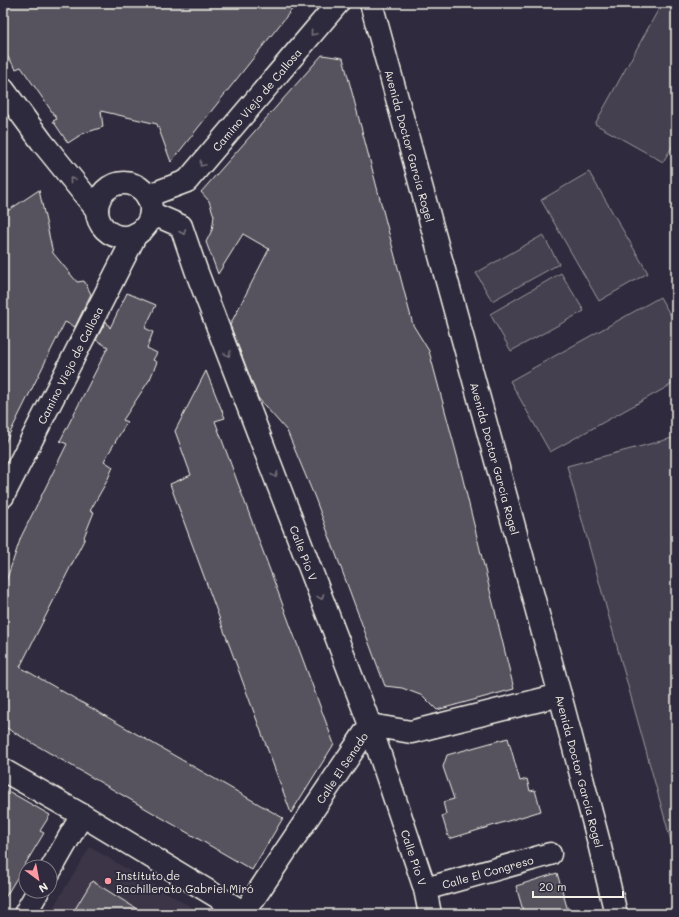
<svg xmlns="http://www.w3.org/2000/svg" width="679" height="917" viewBox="0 0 679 917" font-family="Mali,sans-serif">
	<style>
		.built { fill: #3b3647 }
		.green { fill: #454050; stroke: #9c989c }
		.building { fill: #56525f; stroke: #f4f1e8 }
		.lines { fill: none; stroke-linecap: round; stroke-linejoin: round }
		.minor-casing { stroke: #f4f1e8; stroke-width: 25 }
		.minor { stroke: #2f2a3d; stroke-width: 22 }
		.oneway { stroke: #747079 }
		.poi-dot { fill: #ff9aa2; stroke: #2f2a3d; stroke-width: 1.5 }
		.labels { text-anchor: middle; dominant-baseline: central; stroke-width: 4; stroke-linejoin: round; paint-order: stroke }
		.street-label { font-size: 11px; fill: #f4f1e8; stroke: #2f2a3d }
		.poi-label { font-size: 11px; fill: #f4f1e8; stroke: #2f2a3d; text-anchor: start }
	</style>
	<rect width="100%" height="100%" fill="#2f2a3d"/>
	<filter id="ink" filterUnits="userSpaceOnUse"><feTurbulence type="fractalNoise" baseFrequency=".025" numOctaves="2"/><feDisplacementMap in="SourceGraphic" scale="8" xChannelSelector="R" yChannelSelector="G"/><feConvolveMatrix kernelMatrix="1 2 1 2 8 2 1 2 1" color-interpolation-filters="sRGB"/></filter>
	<g filter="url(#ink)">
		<path class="built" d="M90 847 203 914H49Z"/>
		<g class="green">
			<path d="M662 3H676V140L663 162 595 124Z"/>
			<path d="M589 172 648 273 599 301 541 200Z"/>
			<path d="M543 235 559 264 492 301 476 273Z"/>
			<path d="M561 273 584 311 511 351 490 314Z"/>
			<path d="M660 297 676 325V382L550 452 510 381Z"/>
			<path d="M676 437V859L567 466Z"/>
		</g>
		<g class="building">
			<path d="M3 3H297L171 162 157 124 101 111 103 127 82 134 68 143 53 121 57 119 21 67 16 69 3 50Z"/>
			<path d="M322 55 343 58 413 325 429 351 458 459 514 689 437 710 423 696 402 688 385 686 315 498 287 431 258 398 230 325 269 249 243 234 218 274 206 242 212 230 214 216 209 201 201 192Z"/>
			<path d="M39 190 53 253 77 282 84 281 91 294 75 327 65 322 3 447V214Z"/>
			<path d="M127 293 156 305 145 328 153 332 147 348 157 353 153 360 157 362 150 379 123 420 127 422 104 461 113 467 107 481 90 511 94 512 84 537 85 538 20 667 283 818 252 870 3 726V590L21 537 67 444 60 441 108 347 96 340 106 321 110 328Z"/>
			<path d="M206 371 225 418 215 421 334 744 291 813 170 484 191 475 175 431Z"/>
			<path d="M508 738 520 781 527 779 530 791 535 790 541 811 449 839 442 816 446 814 443 802 454 799 443 767 447 755Z"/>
			<path d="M3 788 50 815 40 831 44 833 3 901Z"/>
			<path d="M557 873 569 914H524L516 886Z"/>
			<path d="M92 881 145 914H72Z"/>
		</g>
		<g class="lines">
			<defs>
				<g id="minor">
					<path id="s1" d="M371 3 560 695 598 839 616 914"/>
					<path d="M3 89 42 142 97 210"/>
					<circle cx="124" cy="210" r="27"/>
					<path id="s2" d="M147 196 187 181 338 3"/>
					<path id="s3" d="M151 213 181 226 196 270 370 725 425 889 430 914"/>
					<path id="s4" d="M3 496 136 234"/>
					<path d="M3 770 82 815 246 914"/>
					<path d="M50 871 82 815"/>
					<path id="s5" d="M425 889 550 854"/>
					<path id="s6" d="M244 913 370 725 411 732 560 695"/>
					<path d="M25 914 38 891"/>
				</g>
			</defs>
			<use href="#minor" class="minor-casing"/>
			<use href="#minor" class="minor"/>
		</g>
		<defs><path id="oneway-chevron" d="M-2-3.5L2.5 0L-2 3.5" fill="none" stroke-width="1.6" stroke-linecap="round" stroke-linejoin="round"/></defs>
		<g class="oneway">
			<use href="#oneway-chevron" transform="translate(313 33) rotate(130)"/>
			<use href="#oneway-chevron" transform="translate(202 164) rotate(130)"/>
			<use href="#oneway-chevron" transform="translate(72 180) rotate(-129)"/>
			<use href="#oneway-chevron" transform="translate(183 232) rotate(67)"/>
			<use href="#oneway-chevron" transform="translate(228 354) rotate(69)"/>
			<use href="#oneway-chevron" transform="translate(275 475) rotate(69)"/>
			<use href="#oneway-chevron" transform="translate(321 597) rotate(69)"/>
		</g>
	</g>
	<circle class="poi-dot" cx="108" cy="881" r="4"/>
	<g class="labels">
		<g class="street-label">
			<text stroke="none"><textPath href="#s2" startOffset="150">Camino Viejo de Callosa</textPath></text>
			<text stroke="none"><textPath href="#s1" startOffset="148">Avenida Doctor García Rogel</textPath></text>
			<text stroke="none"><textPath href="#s4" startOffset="147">Camino Viejo de Callosa</textPath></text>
			<text stroke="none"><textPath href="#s1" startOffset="472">Avenida Doctor García Rogel</textPath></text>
			<text stroke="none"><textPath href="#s3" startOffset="382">Calle Pío V</textPath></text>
			<text stroke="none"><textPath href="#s6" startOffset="175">Calle El Senado</textPath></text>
			<text stroke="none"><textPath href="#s1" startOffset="796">Avenida Doctor García Rogel</textPath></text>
			<text stroke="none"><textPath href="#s3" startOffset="706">Calle Pío V</textPath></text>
			<text stroke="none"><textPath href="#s5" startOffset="65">Calle El Congreso</textPath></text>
		</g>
		<g class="poi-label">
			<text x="116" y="875">Instituto de<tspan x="116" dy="13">Bachillerato Gabriel Miró</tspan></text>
		</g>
	</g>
	<rect width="679" height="917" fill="none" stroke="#2f2a3d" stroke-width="16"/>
	<rect x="8" y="8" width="663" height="901" fill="none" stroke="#f4f1e8" stroke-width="1.5" filter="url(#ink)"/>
	<g transform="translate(38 879) rotate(148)"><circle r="19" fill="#2f2a3d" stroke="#7e7a81"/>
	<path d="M0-3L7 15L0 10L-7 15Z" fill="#ff9aa2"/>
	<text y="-6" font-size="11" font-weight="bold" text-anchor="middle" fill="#f4f1e8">N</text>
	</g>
	<path d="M533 891v6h90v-6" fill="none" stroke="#f4f1e8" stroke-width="2"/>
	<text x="539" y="891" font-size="12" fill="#f4f1e8" stroke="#2f2a3d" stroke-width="3" paint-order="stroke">20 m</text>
</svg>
